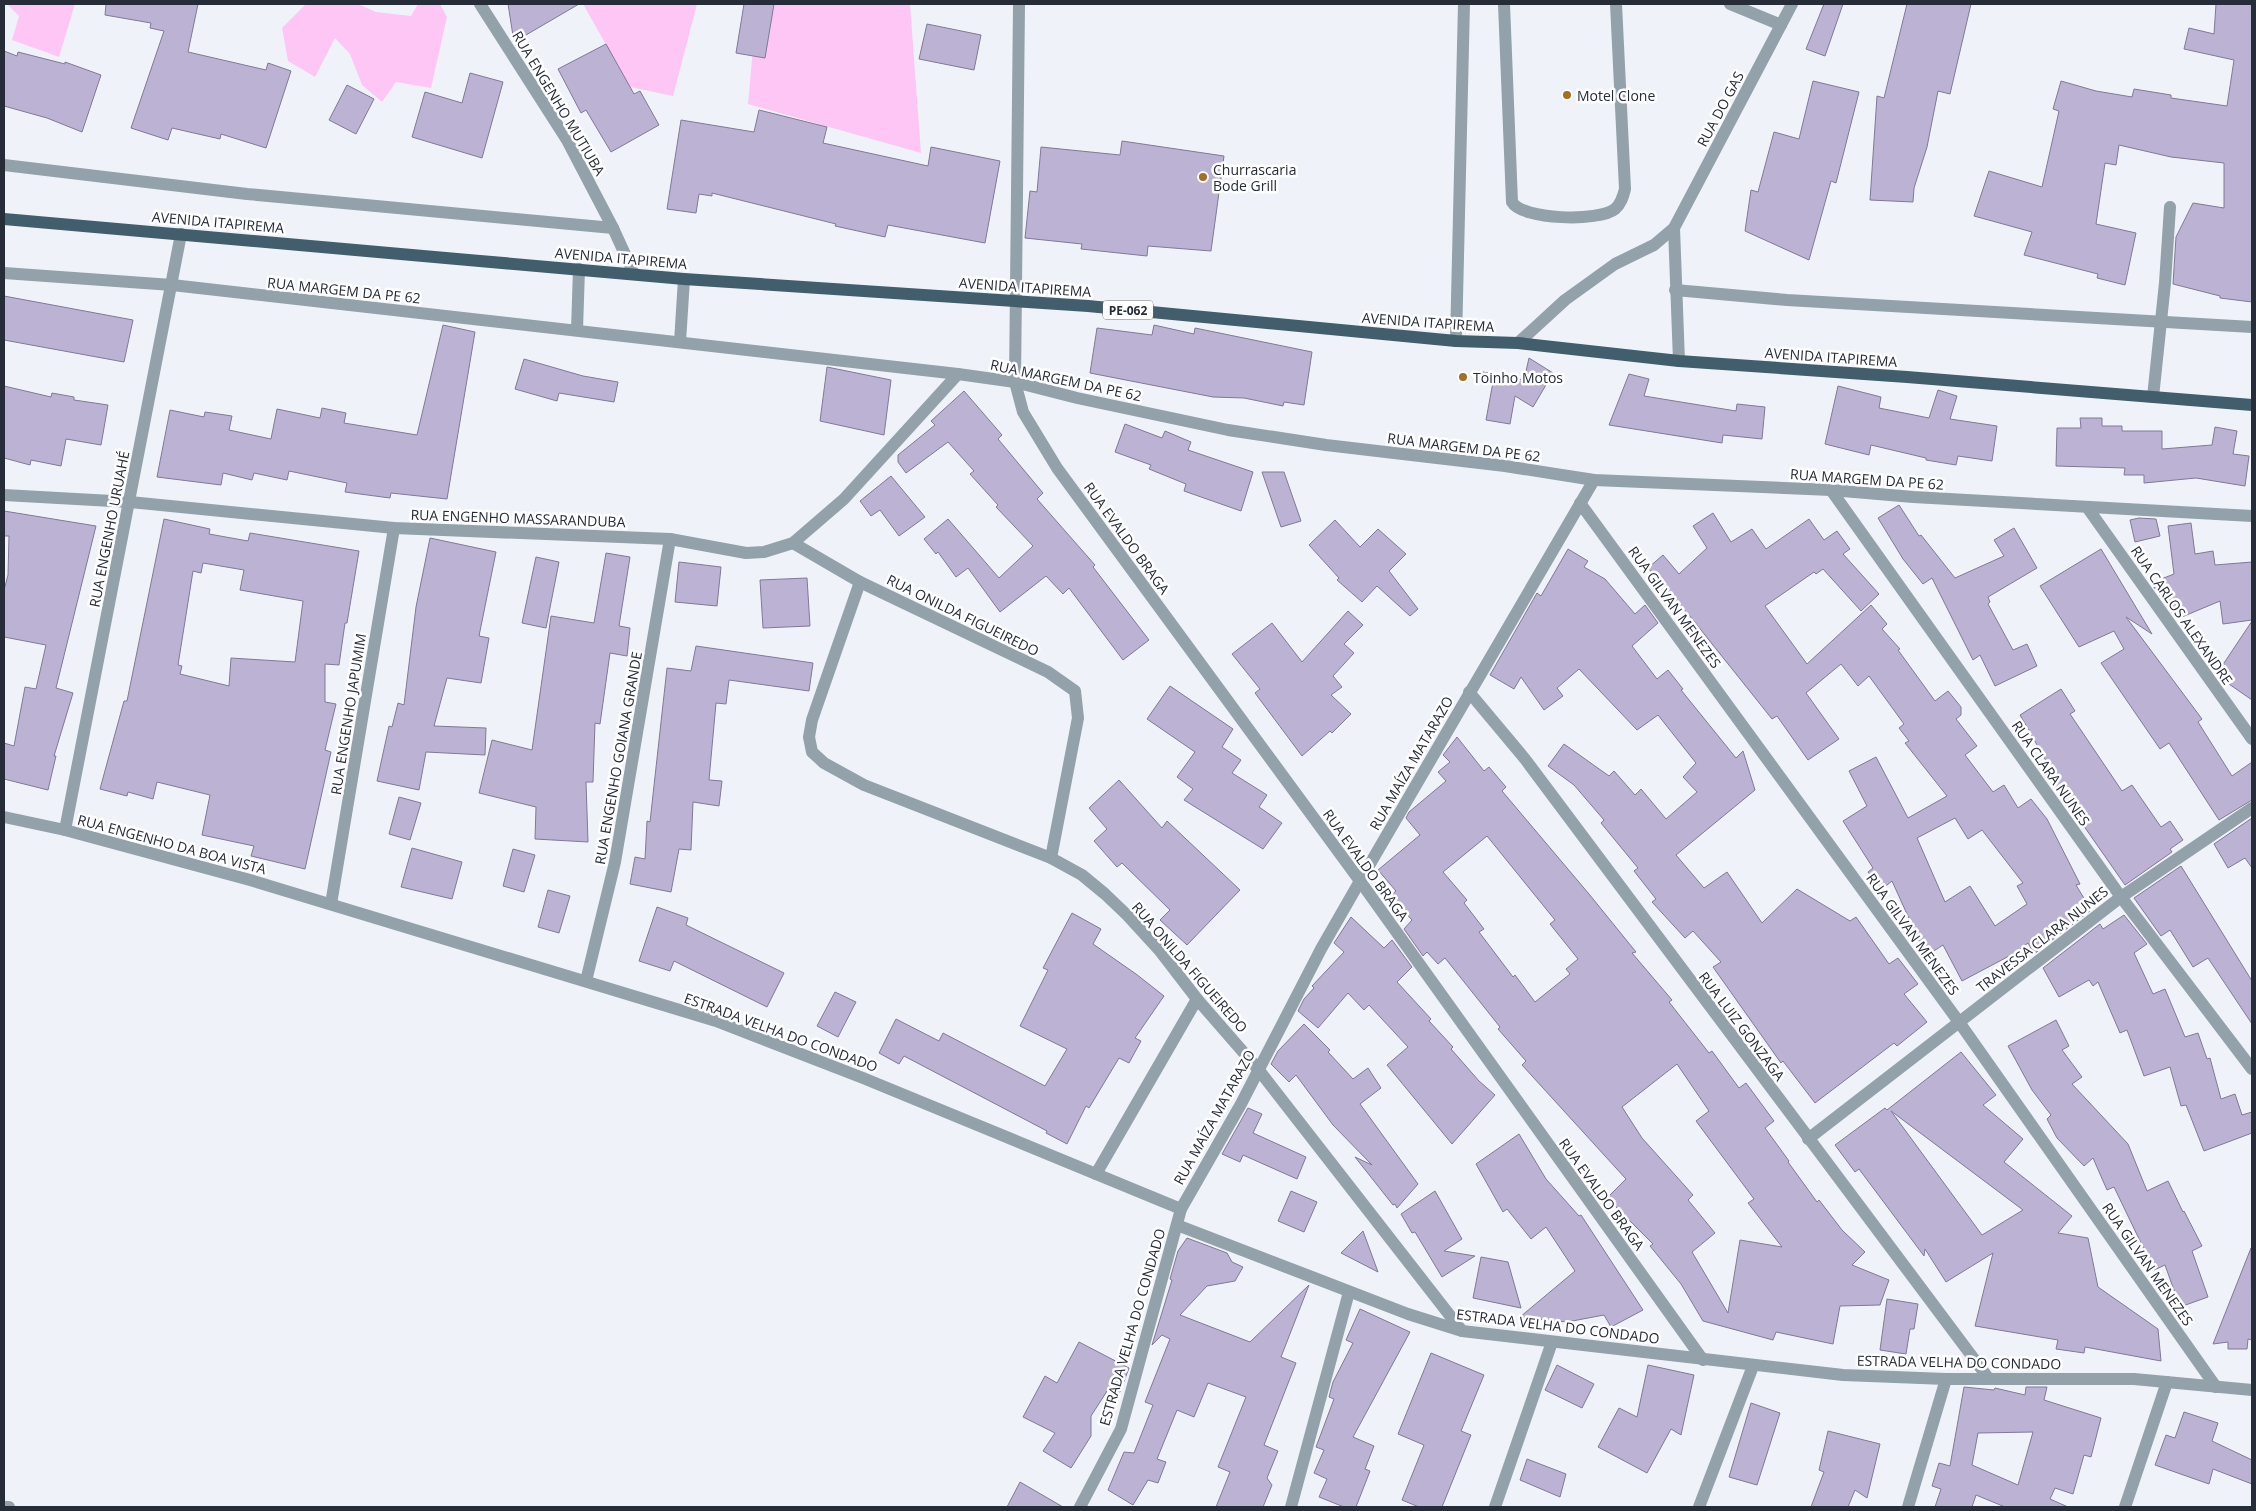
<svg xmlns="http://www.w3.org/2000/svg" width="2256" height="1511" viewBox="0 0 2256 1511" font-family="'Open Sans',sans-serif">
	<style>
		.green { fill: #fec6f5 }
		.building { fill: #bcb3d4; stroke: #817897; fill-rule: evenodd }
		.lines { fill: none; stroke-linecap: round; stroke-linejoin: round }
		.minor { stroke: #92a1aa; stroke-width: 12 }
		.major { stroke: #425e6d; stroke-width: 12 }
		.poi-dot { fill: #a37027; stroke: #fff; stroke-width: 2 }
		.labels { text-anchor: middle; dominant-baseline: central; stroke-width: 5; stroke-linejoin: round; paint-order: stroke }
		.shield { fill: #fff; stroke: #676b74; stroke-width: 1 }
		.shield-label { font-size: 12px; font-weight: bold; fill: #262c38 }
		.poi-label { font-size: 14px; fill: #262c38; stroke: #fff; text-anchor: start }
		.street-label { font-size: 14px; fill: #262c38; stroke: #fff }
	</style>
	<rect width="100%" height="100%" fill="#eff3f9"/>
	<g class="green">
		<path d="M7 4H75L59 57 12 40 19 16Z"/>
		<path d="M306 4H358L376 12 411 16 418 4H440L447 17 431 88 396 82 382 102 362 85 350 54 335 38 315 77 288 61 282 28Z"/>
		<path d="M583 4H697L673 96 630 87Z"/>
		<path d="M757 4H910L921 153 748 104Z"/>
	</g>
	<g class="building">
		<path d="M106 4H198L188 52 266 70 268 63 291 71 266 148 221 134 220 139 172 128 168 140 131 128 164 31 150 28 151 23 105 15Z"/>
		<path d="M508 4H579L514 42Z"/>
		<path d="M744 4H774L765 58 736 53Z"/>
		<path d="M1824 4H1843L1825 56 1806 49Z"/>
		<path d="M1907 4H1971L1950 94 1938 91 1927 147 1914 188 1913 202 1870 200 1877 96 1884 98Z"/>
		<path d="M2216 4H2252V302L2220 298V296L2173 284 2176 237 2193 203 2224 208V163L2171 157 2119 145 2116 165 2105 163 2096 224 2136 233 2125 285 2097 278 2098 274 2024 255 2032 232 1974 216 1989 171 2042 187 2059 111 2053 109 2061 81 2096 91 2132 97 2134 89 2171 95V98L2227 106 2234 60 2184 49 2189 28 2214 34Z"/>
		<path d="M927 24 981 35 974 70 919 59Z"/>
		<path d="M606 44 634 94 640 91 659 125 611 152 586 110 581 113 558 69Z"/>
		<path d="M4 51 17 56 18 52 65 64V62L101 75 82 132 47 118 4 106Z"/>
		<path d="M470 73 503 82 482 158 412 137 425 92 462 103Z"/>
		<path d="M1813 81 1859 92 1836 183 1831 181 1809 260 1745 231 1751 190 1758 192 1774 132 1799 139Z"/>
		<path d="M347 85 374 99 356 134 329 120Z"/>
		<path d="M759 110 827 127 823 143 928 166 931 147 1000 161 985 243 888 225 885 237 835 226 836 224 712 193V196L699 194 696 213 667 209 681 120 754 132Z"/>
		<path d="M1122 141 1224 156 1211 251 1148 246 1147 256 1081 249 1082 244 1025 238 1030 191 1037 192 1041 147 1120 155Z"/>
		<path d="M4 296 133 320 124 362 4 340Z"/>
		<path d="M443 325 475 332 447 499 391 493 390 498 345 492 347 483 289 471 287 480 254 473 252 480 223 473 221 485 157 477 170 410 204 417 205 412 232 416 229 430 271 439 277 409 320 418 322 408 346 413 344 423 417 435Z"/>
		<path d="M1154 325 1194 334 1195 328 1312 352 1304 405 1284 402 1283 406 1244 398 1213 397 1090 373 1097 328 1152 335Z"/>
		<path d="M1529 358 1553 373 1533 407 1515 396 1510 424 1486 420 1493 382 1478 371 1524 380Z"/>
		<path d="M524 359 583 376 618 382 614 402 559 393 557 401 515 389Z"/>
		<path d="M827 367 891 380 884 435 820 421Z"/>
		<path d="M1629 374 1649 379 1644 396 1736 411 1737 404 1765 407 1762 439 1723 435 1722 443 1609 425Z"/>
		<path d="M4 386 51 397 52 393 74 397V400L108 405 101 445 66 439 61 466 31 460 30 465 4 458Z"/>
		<path d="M1838 386 1881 397 1879 408 1929 418 1938 390 1957 396 1950 419 1997 426 1992 461 1958 456 1956 465 1926 460V458L1871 445 1869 455 1825 444Z"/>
		<path d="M964 391 1002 435 998 439 1043 493 1037 499 1095 565 1093 567 1149 640 1123 660 1069 588 1063 594 1046 576 1000 612 968 568 956 577 938 552 936 554 924 539 948 519 999 578 1033 546 996 507 998 505 970 474 974 471 948 442 906 473 898 462V455L935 425 931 421Z"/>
		<path d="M2080 418H2102V426H2122V431H2162V449L2212 445 2215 427 2237 431 2233 454 2249 456 2245 486 2196 478 2144 483V475H2124L2125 468 2056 466 2057 428H2081Z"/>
		<path d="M1125 424 1162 438 1165 431 1191 442 1188 450 1253 472 1241 511 1184 491 1186 484 1149 469 1151 465 1115 452Z"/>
		<path d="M1262 472H1284L1301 521 1281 527Z"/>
		<path d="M891 476 925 517 899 536 880 510 871 516 860 501Z"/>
		<path d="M1899 505 1919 536 1921 535 1955 578 2004 556 1994 540 2014 528 2037 568 1988 597 1990 602 1988 604 2013 650 2027 644 2037 666 1995 686 1980 655 1973 660 1932 578 1923 584 1903 559 1878 518Z"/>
		<path d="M4 511 96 526 56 688 73 693 54 756H56L48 790 4 779V743L14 746 25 687 36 689 46 645 4 637V590L8 575 9 536H4Z"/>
		<path d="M1713 513 1731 542 1752 529 1766 549 1809 519 1824 540 1837 531 1850 549 1843 554 1879 594 1861 611 1823 569 1816 574 1814 572 1765 606 1807 664 1871 605 1887 624 1882 629 1900 649 1898 650 1935 701 1948 691 1961 707V715L1956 719 1977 746 1965 755 1993 792 2004 785 2018 808 2031 799 2047 819 2080 884 2076 885 2091 910 2034 954 2028 943 2013 954 1962 981 1943 945 1926 956 1892 881 1882 889 1868 872 1873 868 1843 821 1867 806 1849 771 1876 757 1908 818 1947 796 1905 743 1909 741 1899 728 1904 724 1869 676 1858 686 1841 664 1806 693 1839 739 1808 760 1777 716 1772 719 1689 615 1648 568 1663 555 1679 574 1707 548 1693 526ZM1955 818 1968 839 1982 830 2023 883 2017 886 2027 904 1995 926 1970 886 1945 902 1917 838Z"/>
		<path d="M2139 518 2156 519 2160 536 2135 542 2130 520Z"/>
		<path d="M164 519 210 529 209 534 248 541 250 533 359 551 347 623H345L339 665 325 664V702L336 704 325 750 331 752 305 869 251 856 254 846 202 835 210 795 157 782 153 799 128 792 127 796 100 789 124 701H127ZM203 563 244 570 240 590 303 601 295 662 231 658 229 686 180 674 182 666 178 665 193 571 201 573Z"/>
		<path d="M1335 520 1360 547 1378 529 1406 554 1389 571 1418 609 1410 616 1377 586 1362 602 1337 580 1339 578 1309 545Z"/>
		<path d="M2191 523 2195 554 2213 551 2215 565 2252 562V620L2223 624 2220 601 2177 619 2151 583 2174 574 2168 526Z"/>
		<path d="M430 538 496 552 479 636 489 638 481 683 447 678 434 726 486 728 485 755 426 752 419 790 377 781 389 726 392 727 398 703 404 705 416 607Z"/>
		<path d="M1568 549 1588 561 1584 567 1605 579 1635 614 1645 605 1658 623 1632 646 1657 679 1668 670 1683 689 1681 690 1736 758 1743 751 1755 790 1676 855 1704 888 1727 872 1762 923 1797 889 1850 921 1856 917 1889 964 1898 958 1918 984 1904 994 1927 1022 1897 1046 1894 1043 1815 1103 1783 1061 1781 1063 1713 967 1721 962 1693 931 1685 938 1652 902 1656 899 1634 871 1638 868 1601 823 1604 820 1574 785 1548 766 1564 744 1609 776 1614 771 1635 795 1641 789 1666 819 1697 792 1683 777 1696 763 1658 715 1637 730 1579 669 1557 688 1563 696 1544 710 1521 677 1514 689 1490 675 1537 593 1541 596Z"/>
		<path d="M2101 549 2152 634 2126 617 2202 719 2198 722 2232 776 2252 762V800L2219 820 2169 743 2160 749 2101 663 2124 649 2114 631 2079 647 2040 586Z"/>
		<path d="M606 553 630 557 619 626 630 628 627 656 610 653 600 724 595 723 593 782H586L588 842 535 839 536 807 479 793 492 740 532 750 551 616 594 623Z"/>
		<path d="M536 557 559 562 546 628 522 623Z"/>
		<path d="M679 562 721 567 717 606 675 602Z"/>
		<path d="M807 578 810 626 763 628 760 580Z"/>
		<path d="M1348 611 1363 625 1344 644 1354 653 1333 676 1342 687 1331 695 1351 714 1332 733 1330 731 1302 756 1255 693 1260 689 1232 654 1272 623 1302 662Z"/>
		<path d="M2252 621V700L2216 675Z"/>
		<path d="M696 646 813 663 809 691 729 680 726 704 716 703 709 780 722 781 719 806 693 802 691 850 679 849 671 892 630 884 635 857 645 859 647 821 650 822 667 668 691 671Z"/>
		<path d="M1170 686 1233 729 1222 747 1241 760 1232 773 1267 795 1259 807 1282 823 1263 849 1184 800 1193 789 1177 777 1195 752 1147 719Z"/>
		<path d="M2061 689 2075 711 2070 714 2122 791 2132 785 2161 827 2170 821 2183 840 2170 849 2172 852 2125 885 2044 769 2049 766 2020 715Z"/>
		<path d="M1457 737 1484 771 1489 767 1506 787 1502 791 1589 894 1636 952 1632 953 1672 1000 1669 1002 1709 1053 1712 1051 1739 1088 1746 1083 1774 1121 1765 1128 1789 1161 1788 1162 1817 1202 1819 1200 1842 1230 1865 1252 1852 1265 1889 1280 1880 1305 1840 1306 1833 1344 1776 1332 1773 1340 1703 1321 1681 1284 1650 1246 1653 1244 1607 1198 1626 1179 1522 1065 1526 1061 1498 1029 1500 1027 1445 958 1438 964 1427 952 1423 956 1404 929 1412 920 1390 896 1396 891 1378 870 1420 835 1406 818 1409 812 1446 781 1438 772 1450 762 1443 755ZM1487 836 1555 920 1550 924 1578 959 1566 969 1570 974 1535 1002 1515 975 1513 977 1479 932 1484 929 1464 903 1467 900 1443 872ZM1677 1064 1709 1111 1696 1121 1754 1199 1748 1203 1782 1247 1740 1240 1728 1313 1692 1252 1715 1233 1688 1200 1693 1195 1642 1138 1622 1107Z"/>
		<path d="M1119 780 1162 828 1167 821 1240 890 1187 945 1160 920 1170 910 1122 863 1117 867 1094 841 1107 829 1089 808Z"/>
		<path d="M399 797 421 803 410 840 389 834Z"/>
		<path d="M2252 818V868L2245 858 2228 868 2214 844Z"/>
		<path d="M412 848 462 862 452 899 401 887Z"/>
		<path d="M513 849 535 855 524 892 503 886Z"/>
		<path d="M2181 866 2252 981V1024L2208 958 2193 967 2170 930 2161 936 2134 898Z"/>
		<path d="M548 890 570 896 559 933 538 927Z"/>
		<path d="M657 907 688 918 686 925 784 973 767 1007 674 961 670 971 639 961Z"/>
		<path d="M1072 913 1101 929 1093 944 1136 974 1164 996 1135 1038 1141 1041 1129 1063 1119 1058 1089 1108 1086 1106 1067 1144 1046 1133 1047 1131 904 1056 899 1064 879 1053 896 1019 939 1041 943 1033 1045 1086 1067 1049 1020 1026 1048 970 1043 968Z"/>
		<path d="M2124 915 2147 944 2134 953 2153 994 2165 989 2185 1037 2198 1033 2207 1059 2210 1058 2221 1099 2235 1094 2242 1115 2252 1112V1133L2204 1151 2186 1105 2181 1106 2170 1067 2144 1076 2127 1030 2120 1033 2098 982 2093 986 2089 980 2059 997 2043 968 2100 924 2103 929Z"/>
		<path d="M1351 917 1384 948 1392 940 1412 967 1397 982 1431 1019 1429 1021 1453 1047 1451 1049 1479 1081 1495 1095 1452 1144 1387 1065 1408 1047 1369 1005 1364 1010 1348 993 1318 1028 1298 1011 1304 999 1314 988 1312 986 1344 952 1334 943Z"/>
		<path d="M835 992 856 1002 838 1037 817 1026Z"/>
		<path d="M2056 1020 2069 1046 2062 1050 2082 1077 2072 1084 2128 1144 2147 1191 2168 1181 2183 1212 2184 1211 2202 1246 2192 1251 2208 1297 2180 1307 2165 1265 2154 1270 2114 1187 2107 1190 2093 1158 2084 1166 2057 1138 2047 1119 2051 1115 2032 1090 2008 1046Z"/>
		<path d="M1304 1024 1330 1050 1328 1052 1353 1079 1368 1068 1381 1088 1360 1104 1418 1184 1397 1208 1395 1204 1393 1205 1355 1157 1372 1165 1333 1125 1296 1075 1289 1082 1271 1064 1278 1051Z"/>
		<path d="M1961 1052 1996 1095 1983 1105 2023 1139 2004 1162 2072 1216 2058 1233 2088 1238 2098 1287 2158 1329 2161 1361 2085 1347 2084 1353 2056 1349 2058 1340 1975 1326 1993 1253 1946 1282 1925 1249 1924 1256 1859 1169 1855 1172 1835 1145 1885 1108 1887 1110ZM1891 1111 2023 1210 1982 1235Z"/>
		<path d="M1248 1108 1262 1114 1253 1133 1306 1157 1297 1179 1243 1155 1240 1162 1222 1154Z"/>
		<path d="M1519 1134 1546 1179 1579 1216 1581 1215 1643 1310 1611 1327 1604 1315 1567 1322 1520 1317 1575 1271 1546 1227 1531 1239 1507 1209 1503 1212 1476 1164Z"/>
		<path d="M1291 1191 1317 1202 1304 1232 1278 1221Z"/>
		<path d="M1435 1191 1462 1239 1444 1251 1475 1256 1442 1277 1415 1232 1412 1233 1401 1214Z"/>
		<path d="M1363 1231 1378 1272 1341 1253Z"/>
		<path d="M1187 1238 1227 1253 1232 1262 1243 1267 1235 1281 1207 1286 1180 1315 1250 1342 1309 1285 1281 1357 1296 1363 1264 1445 1278 1451 1267 1478 1272 1485 1263 1507H1216L1230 1472 1218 1467 1246 1397 1208 1383 1194 1417 1177 1410 1157 1459 1166 1462 1158 1483 1148 1480 1133 1505 1108 1490 1124 1452 1134 1453 1153 1405 1145 1402 1170 1339 1162 1335 1152 1345 1172 1280 1170 1279 1178 1251Z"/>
		<path d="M2251 1248 2252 1340 2248 1339 2247 1349H2228V1342L2213 1344Z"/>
		<path d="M1481 1257 1508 1262 1521 1308 1473 1298Z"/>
		<path d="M1887 1299 1918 1304 1914 1329H1910L1906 1354 1880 1350Z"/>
		<path d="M1360 1309 1410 1332 1353 1437 1374 1446 1365 1469 1370 1471 1356 1507H1344L1319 1497 1327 1479 1314 1473 1324 1450 1316 1447 1334 1399 1329 1397 1333 1382 1353 1343 1346 1340Z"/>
		<path d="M1079 1342 1129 1368 1120 1392 1109 1388 1091 1416V1436L1071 1468 1043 1451 1055 1433 1023 1417 1045 1376 1057 1383Z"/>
		<path d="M1431 1353 1484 1375 1461 1431 1471 1435 1442 1507H1419L1402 1500 1424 1445 1398 1434Z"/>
		<path d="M1557 1365 1594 1384 1582 1408 1545 1390Z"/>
		<path d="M1648 1365 1694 1375 1681 1435 1671 1429 1647 1473 1598 1447 1619 1408 1637 1417Z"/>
		<path d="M1964 1387 1994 1390 1995 1388 2025 1395 2026 1387H2047L2044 1400 2101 1418 2091 1457 2084 1455 2073 1494 2055 1488 2050 1499 2068 1507H2005L1976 1495 1972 1507H1935L1941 1489 1932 1486 1939 1463 1950 1466ZM2033 1432 2018 1485 1972 1465 1978 1433Z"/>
		<path d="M1751 1403 1780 1413 1757 1485 1729 1477Z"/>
		<path d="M2184 1412 2218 1423 2212 1441 2252 1460V1484L2213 1469 2209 1484 2155 1465 2166 1435 2175 1438Z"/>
		<path d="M1828 1431 1880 1444 1867 1498 1855 1490 1848 1507H1811L1824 1472 1819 1470Z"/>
		<path d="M1527 1459 1566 1474 1560 1497 1520 1480Z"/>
		<path d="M1020 1482 1063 1507H1007Z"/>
	</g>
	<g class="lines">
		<g class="minor">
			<path d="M480 4 567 140 613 228 634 274"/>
			<path d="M1019 4 1015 382 1023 412 1057 468 1360 881 1703 1360"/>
			<path d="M1504 4 1512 202C1522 220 1599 222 1615 209 1621 204 1623 197 1625 189L1616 4"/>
			<path d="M1730 4 1781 25"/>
			<path d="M4 165 247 194 613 228"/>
			<path d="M1674 228 1679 361"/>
			<path d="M4 273 172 285 958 374 1015 382 1077 398 1228 430 1326 445 1505 466 1594 480 1831 490 1913 497 2252 516"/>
			<path d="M1675 290 1787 300 2252 327"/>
			<path d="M577 330 579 269"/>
			<path d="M1456 341 1464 4"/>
			<path d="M680 342 684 279"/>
			<path d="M1518 343 1565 300 1615 264 1654 245 1674 228 1792 4"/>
			<path d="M2153 397 2165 283 2170 207"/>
			<path d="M1831 490 2121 897 2252 1069"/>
			<path d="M4 495 130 502 394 528 670 539 746 553 764 552 793 543 844 499 958 374"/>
			<path d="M1580 503 1959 1022 2216 1387"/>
			<path d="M2087 507 2252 739"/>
			<path d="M793 543 860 582 1048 672 1075 691 1078 718 1051 858 1082 875 1105 894 1127 915 1160 951 1197 999 1258 1069 1462 1331"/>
			<path d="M860 582 812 720 809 737 812 752 824 763 864 785 1051 858"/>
			<path d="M1469 692 1525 759 1989 1379"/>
			<path d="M4 817 65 830 250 880 716 1021 863 1078 1181 1209"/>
			<path d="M65 830 181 234"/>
			<path d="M331 904 394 528"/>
			<path d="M586 981 615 862 670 539"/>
			<path d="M1808 1139 2121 897 2252 808"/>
			<path d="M1096 1174 1197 999"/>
			<path d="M1177 1225 1408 1314 1462 1331 1843 1375 1946 1379H2134L2252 1390"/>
			<path d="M4 1507H9"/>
			<path d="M1080 1507 1121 1429 1181 1209 1241 1104 1321 949 1360 881 1594 480"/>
			<path d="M1291 1507 1349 1292"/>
			<path d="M1495 1507 1552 1342"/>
			<path d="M1699 1507 1753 1366"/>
			<path d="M1908 1507 1946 1379"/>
			<path d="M2125 1507 2167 1382"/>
		</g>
		<path class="major" d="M4 219 684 279 1088 306 1456 341 1518 343 1679 361 1907 377 2252 405"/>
	</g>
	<g class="poi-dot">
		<circle cx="1567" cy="95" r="5"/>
		<circle cx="1203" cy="177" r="5"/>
		<circle cx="1463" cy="377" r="5"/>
	</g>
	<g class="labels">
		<rect class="shield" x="1103" y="300.5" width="50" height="19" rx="4"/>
		<g class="shield-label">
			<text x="1128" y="310">PE-062</text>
		</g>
		<g class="poi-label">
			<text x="1577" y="95">Motel Clone</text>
			<text x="1213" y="169">Churrascaria<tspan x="1213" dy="16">Bode Grill</tspan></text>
			<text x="1473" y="377">Toinho Motos</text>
		</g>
		<g class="street-label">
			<text transform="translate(559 103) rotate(59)">RUA ENGENHO MUTIUBA</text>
			<text transform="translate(1720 109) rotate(-62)">RUA DO GAS</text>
			<text transform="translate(218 222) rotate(5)">AVENIDA ITAPIREMA</text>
			<text transform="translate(621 258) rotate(5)">AVENIDA ITAPIREMA</text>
			<text transform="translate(1025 287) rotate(4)">AVENIDA ITAPIREMA</text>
			<text transform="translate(344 290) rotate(6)">RUA MARGEM DA PE 62</text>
			<text transform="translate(1428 322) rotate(4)">AVENIDA ITAPIREMA</text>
			<text transform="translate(1831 357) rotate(4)">AVENIDA ITAPIREMA</text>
			<text transform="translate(1066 380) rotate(12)">RUA MARGEM DA PE 62</text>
			<text transform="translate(1464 447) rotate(7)">RUA MARGEM DA PE 62</text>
			<text transform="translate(1867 479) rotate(4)">RUA MARGEM DA PE 62</text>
			<text transform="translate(518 518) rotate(2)">RUA ENGENHO MASSARANDUBA</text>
			<text transform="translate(109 529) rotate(-79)">RUA ENGENHO URUAHÉ</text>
			<text transform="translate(1127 538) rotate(54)">RUA EVALDO BRAGA</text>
			<text transform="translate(1675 607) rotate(54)">RUA GILVAN MENEZES</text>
			<text transform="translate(963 615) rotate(26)">RUA ONILDA FIGUEIREDO</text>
			<text transform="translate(2182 615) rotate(55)">RUA CARLOS ALEXANDRE</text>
			<text transform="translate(348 714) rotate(-81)">RUA ENGENHO JAPUMIM</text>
			<text transform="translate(618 758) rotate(-80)">RUA ENGENHO GOIANA GRANDE</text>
			<text transform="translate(1411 763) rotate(-60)">RUA MAÍZA MATARAZO</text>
			<text transform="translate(2051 773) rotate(55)">RUA CLARA NUNES</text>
			<text transform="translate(172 844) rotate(15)">RUA ENGENHO DA BOA VISTA</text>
			<text transform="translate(1366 865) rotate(54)">RUA EVALDO BRAGA</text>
			<text transform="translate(1913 934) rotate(54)">RUA GILVAN MENEZES</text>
			<text transform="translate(2042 939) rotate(-38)">TRAVESSA CLARA NUNES</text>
			<text transform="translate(1190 967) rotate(49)">RUA ONILDA FIGUEIREDO</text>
			<text transform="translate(1742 1026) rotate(53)">RUA LUIZ GONZAGA</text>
			<text transform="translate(781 1032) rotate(20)">ESTRADA VELHA DO CONDADO</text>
			<text transform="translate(1214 1117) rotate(-61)">RUA MAÍZA MATARAZO</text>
			<text transform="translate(1602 1194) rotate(54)">RUA EVALDO BRAGA</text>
			<text transform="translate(2148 1264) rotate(55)">RUA GILVAN MENEZES</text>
			<text transform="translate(1558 1326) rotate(7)">ESTRADA VELHA DO CONDADO</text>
			<text transform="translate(1132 1327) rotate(-74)">ESTRADA VELHA DO CONDADO</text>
			<text transform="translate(1959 1362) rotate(1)">ESTRADA VELHA DO CONDADO</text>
		</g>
	</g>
	<rect width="2256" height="1511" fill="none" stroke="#262c38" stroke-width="10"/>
</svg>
